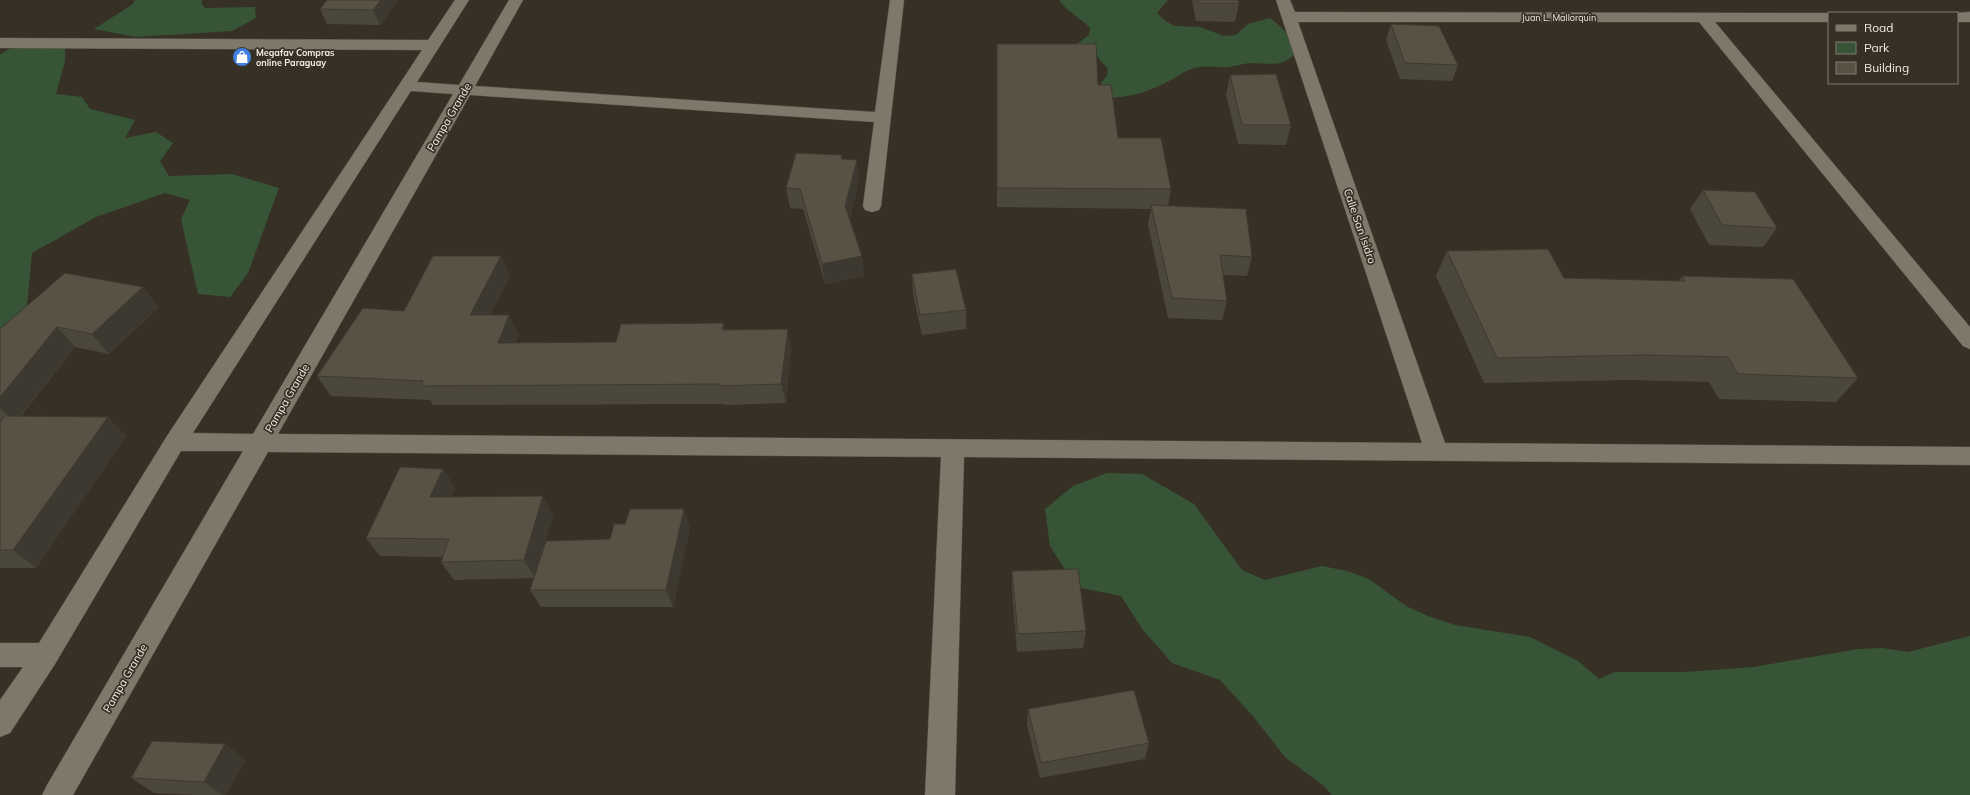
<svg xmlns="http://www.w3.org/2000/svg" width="1970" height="795" viewBox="0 0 1970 795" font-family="Mulish,sans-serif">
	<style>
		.green { fill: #375536 }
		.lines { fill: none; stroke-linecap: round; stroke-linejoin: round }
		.minor-casing { stroke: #545046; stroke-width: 1 }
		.minor { fill: #7e776a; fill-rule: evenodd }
		.wall { fill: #4c473b }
		.shaded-wall { fill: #3e3930 }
		.building { fill: #585245; stroke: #3e3930 }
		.labels { text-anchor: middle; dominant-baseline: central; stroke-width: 3.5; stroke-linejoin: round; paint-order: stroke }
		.far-street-label { font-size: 9px; fill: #efebe4; stroke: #373125 }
		.far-poi-label { font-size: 9px; font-weight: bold; fill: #efebe4; stroke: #373125; text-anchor: start }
		.street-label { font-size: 11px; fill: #efebe4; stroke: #373125 }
	</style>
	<rect width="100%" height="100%" fill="#373125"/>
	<g class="green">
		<path d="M135 0H203L201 3 205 8 255 7 256 18 232 31 136 37 94 29 133 4Z"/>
		<path d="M1059 0H1168L1157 13 1163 19 1174 26 1200 27 1224 36 1236 35 1248 24 1270 18C1282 28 1294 37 1295 54 1280 68 1271 63 1252 63 1244 63 1236 66 1228 67 1219 68 1210 65 1200 67 1187 68 1178 77 1167 82 1149 92 1129 97 1108 98L1102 91 1101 83 1107 76 1108 69 1096 55 1074 46 1089 35 1090 28C1080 17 1069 14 1059 0Z"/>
		<path d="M12 47 65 48V61L56 94 82 97 90 109 135 120 125 138 156 132 173 143 160 161 169 176 232 174 279 188 248 273 230 297 198 294 181 219 190 200 165 193 96 217 32 253 26 316 0 332V55Z"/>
		<path d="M1107 473 1142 474 1194 504 1242 570 1265 580 1322 566 1347 571 1369 579 1406 606 1428 616 1455 625 1530 637 1578 661 1599 679 1615 672H1685L1753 667 1859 649 1882 648 1908 652 1970 636V795H1332L1324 786 1285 757 1252 715 1220 680 1172 663 1143 630 1121 596 1076 587 1050 546 1045 509 1073 486Z"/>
	</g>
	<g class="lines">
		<defs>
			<g id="minor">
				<path d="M455 0H469L417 82 459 85 509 0H523L475 86 875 112 890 0H904L881 206 879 210 872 212 865 210 863 206 874 122 470 95 278 434 1422 443 1276 0H1290L1295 12 1831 13H1829V22H1715L1970 327V349L1963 346 1699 22H1298L1445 443 1970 447V465L964 457 955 795H925L941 457 268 452 73 795H42L47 785 243 451H181L55 664 10 733 0 737V700L23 667H0V643H39L167 436 422 50 0 48V38L428 40ZM411 91 453 94 253 434 193 433Z"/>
				<path d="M1970 12V22H1957V13H1955Z"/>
			</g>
		</defs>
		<use href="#minor" class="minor-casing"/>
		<use href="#minor" class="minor"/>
	</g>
	<g class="wall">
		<path d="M327 0H398L380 25 327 24 320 9Z"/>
		<path d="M1192 0H1238L1239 3 1235 22 1196 21Z"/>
		<path d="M1391 24 1458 65 1452 81 1400 79 1386 40Z"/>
		<path d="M997 44 1098 85 1118 138 1171 189 1168 206 1252 257 1247 276 1223 275 1227 301 1222 320 1168 318 1148 225 1151 209 997 207Z"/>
		<path d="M1230 75 1291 125 1286 145 1238 144 1226 95Z"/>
		<path d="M843 159 859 180 850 218 862 256 864 276 825 284 803 209 790 208 786 188Z"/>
		<path d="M1703 190 1777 228 1763 247 1709 245 1690 209Z"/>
		<path d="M1447 251 1564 278 1679 281 1682 276 1858 378 1836 402 1719 399 1709 382 1629 380 1484 383 1436 276Z"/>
		<path d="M501 256 510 276 490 315 519 335 515 343 616 342 725 330 791 348 786 403 725 405 724 404 433 405 430 400 331 396 317 376 404 311Z"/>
		<path d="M912 274 966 310V329L922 335 913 294Z"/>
		<path d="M159 307 109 354 75 347 21 416 126 436 36 568H0V329Z"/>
		<path d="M443 469 455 488 451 497 553 515 542 552 610 539 690 527 673 607H541L530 590 534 578 454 580 441 562 443 557 380 556 366 538Z"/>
		<path d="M1012 571 1086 631 1083 648 1017 652 1012 589Z"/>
		<path d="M1028 709 1149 743 1145 759 1040 778 1027 725Z"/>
		<path d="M225 744 245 760 226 795H195L154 793 131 778Z"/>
	</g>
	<g class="shaded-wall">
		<path d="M381 0H398L380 25 373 10Z"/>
		<path d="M857 160 859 180 848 225 845 206Z"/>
		<path d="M501 256 510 276 480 335 470 315Z"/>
		<path d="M862 256 864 276 825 284 822 264Z"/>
		<path d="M143 287 159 307 109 354 92 334Z"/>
		<path d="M509 315 519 335 508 363 498 343Z"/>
		<path d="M724 323 729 343 722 330Z"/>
		<path d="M57 327 75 347 15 422 0 408V397Z"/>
		<path d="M788 329 791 348 786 403 781 384Z"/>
		<path d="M108 417 126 436 36 568 13 550Z"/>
		<path d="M443 469 455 488 443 516 430 497Z"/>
		<path d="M543 496 553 515 535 578 524 560Z"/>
		<path d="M684 509 690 527 673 607 666 590Z"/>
		<path d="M225 744 245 760 226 795H223L204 782Z"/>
	</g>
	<g class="building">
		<path d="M327 0H381L373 10 320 9Z"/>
		<path d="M1198 0H1238L1239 3H1199Z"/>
		<path d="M1391 24 1439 26 1458 65 1405 63Z"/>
		<path d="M997 44H1096L1098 85H1111L1118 138H1161L1171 189 997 188Z"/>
		<path d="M1276 74 1291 125H1242L1230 75Z"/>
		<path d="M796 153 842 155 841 159 857 160 845 206 862 256 822 264 800 189 786 188Z"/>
		<path d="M1703 190 1755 192 1777 228 1722 225Z"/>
		<path d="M1151 205 1246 209 1252 257 1220 255 1227 301 1172 298Z"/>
		<path d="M1548 249 1564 278 1685 281 1682 276 1793 279 1858 378 1738 374 1728 357 1646 355 1497 358 1447 251Z"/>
		<path d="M433 256H501L470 315H509L498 343 616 342 621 324 724 323 722 330 788 329 781 384 719 386 720 384 421 386 423 381 317 376 363 308 404 311Z"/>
		<path d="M956 269 966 310 920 315 912 274Z"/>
		<path d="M65 273 143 287 92 334 57 327 0 397V329Z"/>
		<path d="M5 416 108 417 13 550H0V422Z"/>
		<path d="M400 467 443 469 430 497 543 496 524 560 441 562 449 539 366 538Z"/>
		<path d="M630 509H684L666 590H530L546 541 610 539 614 524H625Z"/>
		<path d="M1078 569 1086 631 1018 634 1012 571Z"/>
		<path d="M1134 690 1149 743 1041 763 1028 709Z"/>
		<path d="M152 741 225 744 204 782 131 778Z"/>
	</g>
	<defs>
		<symbol id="shop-disc" viewBox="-11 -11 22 22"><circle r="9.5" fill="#3f7fe0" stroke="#373125"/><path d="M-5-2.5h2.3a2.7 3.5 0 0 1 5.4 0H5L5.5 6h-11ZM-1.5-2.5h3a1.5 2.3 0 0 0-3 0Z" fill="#fff"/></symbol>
	</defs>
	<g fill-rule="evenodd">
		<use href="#shop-disc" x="231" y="46" width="22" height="22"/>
	</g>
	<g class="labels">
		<g class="far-street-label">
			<text x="1559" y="17">Juan L. Mallorquin</text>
		</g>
		<g class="far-poi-label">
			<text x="256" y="52">Megafav Compras<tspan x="256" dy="10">online Paraguay</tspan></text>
		</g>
		<g class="street-label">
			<text transform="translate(449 117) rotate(-60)">Pampa Grande</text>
			<text transform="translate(1360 226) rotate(71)">Calle San Isidro</text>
			<text transform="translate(287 398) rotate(-60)">Pampa Grande</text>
			<text transform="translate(125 678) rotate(-60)">Pampa Grande</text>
		</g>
	</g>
	<rect x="1828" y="12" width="130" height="72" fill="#373125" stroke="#817b71"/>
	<rect x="1836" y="25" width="20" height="6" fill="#7e776a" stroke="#817b71"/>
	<text x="1864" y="32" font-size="12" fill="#efebe4">Road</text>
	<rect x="1836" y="42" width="20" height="12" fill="#375536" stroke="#817b71"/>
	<text x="1864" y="52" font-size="12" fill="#efebe4">Park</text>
	<rect x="1836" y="62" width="20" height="12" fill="#585245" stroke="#817b71"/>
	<text x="1864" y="72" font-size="12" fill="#efebe4">Building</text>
</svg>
